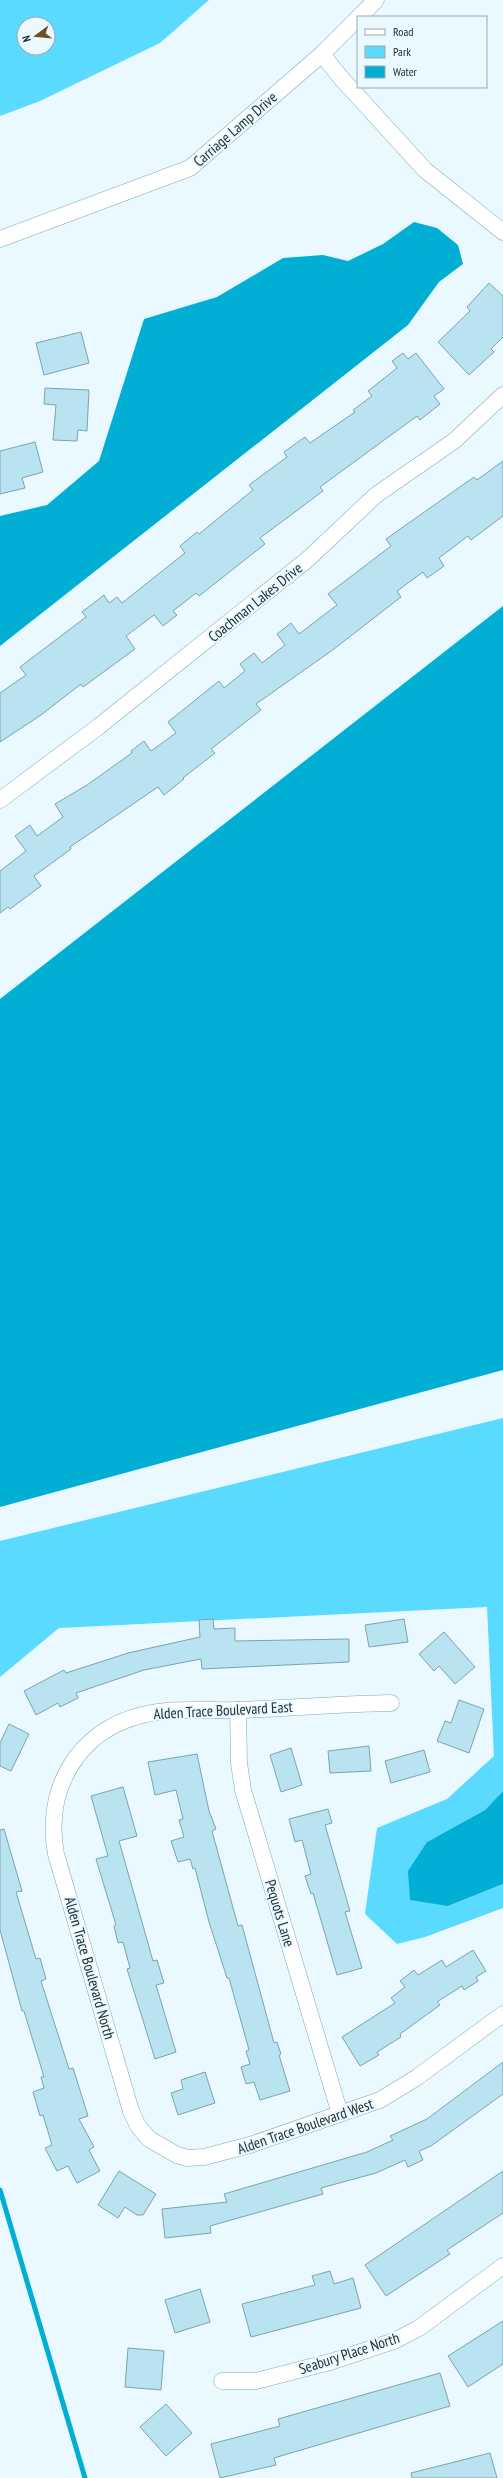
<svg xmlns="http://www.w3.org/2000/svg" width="503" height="2478" viewBox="0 0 503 2478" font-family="'PT Sans Narrow',sans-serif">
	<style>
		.green { fill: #59dafe; fill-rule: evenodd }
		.water { fill: #00afd3 }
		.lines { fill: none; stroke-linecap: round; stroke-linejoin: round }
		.stream { stroke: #00afd3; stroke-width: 5 }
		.building { fill: #b9e3f1; stroke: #7ba3b0 }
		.minor-casing { stroke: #80a8b5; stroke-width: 17 }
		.minor { stroke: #fff; stroke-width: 16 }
		.labels { text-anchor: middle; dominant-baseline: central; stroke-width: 4; stroke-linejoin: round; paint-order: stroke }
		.street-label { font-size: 15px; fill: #203036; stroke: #e9f9ff }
	</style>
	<rect width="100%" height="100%" fill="#e9f9ff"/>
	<g class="green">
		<path d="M0 0H209L160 43 40 101 0 116ZM24 24H48V48H24Z"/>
		<path d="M503 1418V1791L485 1810 427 1842 448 1906 503 1884V1908L425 1937 397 1944 365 1914 377 1828 447 1799 494 1756 487 1607 59 1628 0 1677V1541Z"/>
	</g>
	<g class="water">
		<path d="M414 222 437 228 458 245 463 264 439 282 408 325 0 646V516L47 505 99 461 144 319 217 297 283 258 323 255 348 261 383 244Z"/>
		<path d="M503 606V1370L0 1507V999Z"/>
		<path d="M503 1791V1884L448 1906 410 1900 408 1871 427 1842 485 1810Z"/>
	</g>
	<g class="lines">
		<path class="stream" d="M0 2190 85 2478"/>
	</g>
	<g class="building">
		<path d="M489 283 503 296V337L491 349 494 352 469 375 438 342 470 311 467 307Z"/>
		<path d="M81 332 89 363 44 375 36 343Z"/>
		<path d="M403 353 408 359 416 353 444 389 434 396 440 404 420 420 417 416 320 487 323 491 260 538 265 544 199 596 196 593 173 611 177 615 163 626 154 615 126 636 135 649 83 687 81 684 41 715 0 742V693L26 675 20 667 86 617 82 612 104 595 109 603 117 597 122 603 185 553 180 546 197 532 199 534 253 490 249 485 287 457 284 452 305 437 310 443 355 412 353 410 372 396 368 391 397 368 392 361Z"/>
		<path d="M45 388 89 390 87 431 78 430 77 441 53 440 56 405 44 404Z"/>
		<path d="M35 442 43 472 22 478 25 488 0 494V451Z"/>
		<path d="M503 461V516L471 540 468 536 439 558 444 566 427 578 423 572 397 591 401 597 334 649 256 704 261 710 211 749 215 753 183 778 184 779 164 795 158 787 70 847 71 849 34 876 41 886 10 909 8 907 0 913V871L26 851 15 836 30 825 37 836 63 817 55 804 87 785 132 753 131 751 144 741 151 751 176 733 168 722 219 681 224 688 245 671 240 664 254 653 262 663 285 645 277 634 291 623 299 634 337 605 328 594 391 546 386 539 474 477 477 480Z"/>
		<path d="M213 1619 214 1629 235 1628V1641L349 1639V1662L202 1669 201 1659 144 1670 76 1693 78 1698 60 1707 58 1703 36 1715 24 1691 64 1670 66 1673 128 1653 200 1637 199 1620Z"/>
		<path d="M404 1619 408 1642 369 1647 365 1625Z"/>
		<path d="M444 1632 475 1667 455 1684 439 1666 434 1671 419 1654Z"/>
		<path d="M459 1700 484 1709 469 1753 437 1741 445 1721 451 1723Z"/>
		<path d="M9 1724 29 1734 11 1771 0 1766V1743Z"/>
		<path d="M369 1746 371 1771 330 1773 328 1751Z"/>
		<path d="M291 1748 302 1785 281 1792 270 1755Z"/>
		<path d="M424 1750 430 1772 391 1783 385 1761Z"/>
		<path d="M197 1754 209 1811 216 1829 212 1831 238 1926 242 1925 274 2043 277 2042 281 2054 279 2055 290 2091 260 2100 254 2082 246 2084 241 2067 250 2064 246 2051 249 2050 229 1978H227L209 1922 195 1868 193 1869 190 1859 178 1862 171 1841 184 1837 179 1820 183 1819 176 1790 155 1795 148 1762Z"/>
		<path d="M123 1787 137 1836 119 1841 153 1961 157 1960 164 1983 156 1985 176 2052 155 2059 127 1969 130 1968 123 1942 118 1943 114 1926 116 1925 96 1859 108 1856 91 1796Z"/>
		<path d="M328 1809 332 1823 325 1825 350 1911 345 1912 362 1968 337 1975 313 1893 311 1894 305 1876 311 1874 302 1840 295 1842 289 1819Z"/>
		<path d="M4 1829 22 1891 16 1892 36 1959 40 1958 46 1979 41 1981 69 2069 73 2068 88 2116 79 2119 94 2147 89 2150 100 2171 77 2183 68 2166 57 2171 45 2148 52 2145 43 2115 40 2116 33 2092 44 2088 41 2077H44L24 2011H22L0 1930V1830Z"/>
		<path d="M473 1950 486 1971 476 1977 478 1981 464 1990 462 1986 437 2002 440 2005 400 2034 401 2037 377 2052 379 2055 360 2066 342 2037 395 2003 391 1998 405 1987 400 1981 414 1970 418 1975 442 1960 446 1967Z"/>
		<path d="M503 2062V2094L431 2146 419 2151 423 2160 408 2167 405 2160 376 2173 321 2188 323 2194 210 2226 211 2233 165 2238 162 2209 227 2202 224 2194 367 2152 393 2140 390 2136 427 2119Z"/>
		<path d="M205 2072 215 2103 178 2115 171 2093 183 2089 181 2080Z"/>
		<path d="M119 2171 156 2194 143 2215H137L125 2207 118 2218 98 2205Z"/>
		<path d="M503 2171V2213L447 2250 450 2254 386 2296 365 2265Z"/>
		<path d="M330 2271 334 2284 353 2278 361 2308 251 2337 242 2304 315 2285 312 2276Z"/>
		<path d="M200 2289 210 2322 175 2333 165 2300Z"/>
		<path d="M503 2321V2364L468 2387 448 2356Z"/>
		<path d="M128 2348 164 2351 161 2390 125 2387Z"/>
		<path d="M440 2373 450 2406 274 2458 276 2465 220 2478 211 2444 280 2426 278 2419Z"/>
		<path d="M166 2404 192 2433 166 2456 140 2427Z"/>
		<path d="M490 2453 497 2478H412L411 2473Z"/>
	</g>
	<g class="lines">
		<defs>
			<g id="minor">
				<path d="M359 17 376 0"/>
				<path d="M322 54 341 78 425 170 503 232"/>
				<path d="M0 239 190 168 322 54 358 18"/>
				<path d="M0 800 98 727 308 559 376 495 454 441 503 395"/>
				<path d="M391 1703C340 1704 290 1708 239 1710 207 1711 174 1707 142 1715 77 1731 44 1790 56 1854L131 2111 138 2126 149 2139 177 2155 187 2158 204 2157 250 2145 380 2100 416 2078 503 2014"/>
				<path d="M238 1710 239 1763 243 1790 340 2114"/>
				<path d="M222 2381H256L330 2362 394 2341 419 2328 503 2266"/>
			</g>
		</defs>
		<use href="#minor" class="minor-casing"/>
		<use href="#minor" class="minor"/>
	</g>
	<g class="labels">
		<g class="street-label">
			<text transform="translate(235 129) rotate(-41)">Carriage Lamp Drive</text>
			<text transform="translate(255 602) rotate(-39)">Coachman Lakes Drive</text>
			<text transform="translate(223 1710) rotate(-3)">Alden Trace Boulevard East</text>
			<text transform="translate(280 1913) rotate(73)">Pequots Lane</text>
			<text transform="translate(90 1968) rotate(74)">Alden Trace Boulevard North</text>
			<text transform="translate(305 2126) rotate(-19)">Alden Trace Boulevard West</text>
			<text transform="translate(349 2353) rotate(-18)">Seabury Place North</text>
		</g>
	</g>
	<rect x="357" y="16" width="130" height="72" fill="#e9f9ff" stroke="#99a9af"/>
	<rect x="365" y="29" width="20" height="6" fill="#ffffff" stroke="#99a9af"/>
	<text x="393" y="36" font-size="12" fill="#203036">Road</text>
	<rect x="365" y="46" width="20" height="12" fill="#59dafe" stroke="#99a9af"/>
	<text x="393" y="56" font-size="12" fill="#203036">Park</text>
	<rect x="365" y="66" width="20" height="12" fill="#00afd3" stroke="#99a9af"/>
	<text x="393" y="76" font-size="12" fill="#203036">Water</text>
	<g transform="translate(36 36) rotate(254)"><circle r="19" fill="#e9f9ff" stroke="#99a9af"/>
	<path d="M0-3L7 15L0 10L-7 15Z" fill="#704f26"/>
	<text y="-6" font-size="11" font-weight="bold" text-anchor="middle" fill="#203036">N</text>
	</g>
</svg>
